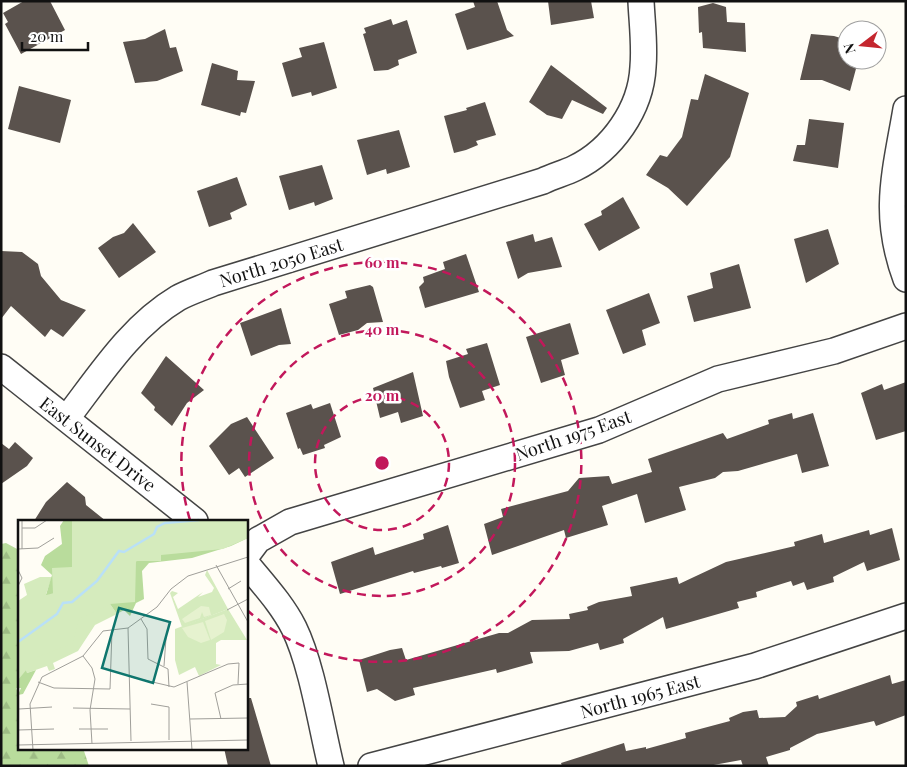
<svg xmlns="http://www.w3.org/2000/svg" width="907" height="767" viewBox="0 0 907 767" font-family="'Playfair Display',serif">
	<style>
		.forest { fill: url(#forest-firs) }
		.building { fill: #5a524d }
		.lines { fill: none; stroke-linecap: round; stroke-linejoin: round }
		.minor-casing { stroke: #444; stroke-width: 28 }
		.minor { stroke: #fff; stroke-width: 25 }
		.ring { fill: none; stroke: #c2185b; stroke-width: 2.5; stroke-dasharray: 9 6 }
		.labels { text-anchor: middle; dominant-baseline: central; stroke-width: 5; stroke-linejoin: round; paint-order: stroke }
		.street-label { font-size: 18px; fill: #111; stroke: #fff }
		.inset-river { fill: none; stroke: #b9e0f7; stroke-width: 2.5 }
		.inset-road { fill: none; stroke: #a09f9a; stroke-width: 1 }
		.view { fill: #0f766e; fill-opacity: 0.15; stroke: #0f766e; stroke-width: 2.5 }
		.inset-edge { fill: none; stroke: #111; stroke-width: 2.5 }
		.centre { fill: #c2185b; stroke: #fff; stroke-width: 2.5 }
		.ring-label { font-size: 15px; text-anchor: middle; font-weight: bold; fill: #c2185b; stroke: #fff; stroke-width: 5; stroke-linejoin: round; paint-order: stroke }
	</style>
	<defs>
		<pattern id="forest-firs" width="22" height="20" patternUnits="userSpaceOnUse" patternTransform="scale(1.25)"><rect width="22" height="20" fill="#b9dc9c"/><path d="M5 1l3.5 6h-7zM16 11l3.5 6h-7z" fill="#9ebc85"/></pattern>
	</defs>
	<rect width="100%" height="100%" fill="#fffdf5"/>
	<path class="forest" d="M6 543 19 550V685L16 689 19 691V748H83L89 766H1V544Z"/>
	<g class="building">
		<path d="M24 1H50L65 30 21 54 5 24 8 22 3 13Z"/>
		<path d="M473 1H497L507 30 514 36 467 50 455 14 475 7Z"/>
		<path d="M548 1H591L594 18 551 25Z"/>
		<path d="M713 3 726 7 727 22 745 23 746 52 703 48 702 32 699 33 698 7Z"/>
		<path d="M391 19 393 25 407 20 417 53 398 60 399 65 388 70 374 71 363 34 366 33 364 28Z"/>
		<path d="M165 29 170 48 176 47 183 71 157 81 135 83 123 42 145 39Z"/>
		<path d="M811 34 834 36 847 40V61L857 65 850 91 822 80H800Z"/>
		<path d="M324 42 337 88 312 96 311 92 292 97 282 63 302 57 299 48Z"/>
		<path d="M212 63 238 71 237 80 255 81 246 113 241 112 240 116 201 105Z"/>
		<path d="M551 65 607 108 603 114 572 100 562 119 547 115 529 102Z"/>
		<path d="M705 74 749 93 730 157 687 206 668 188 646 175 660 155 667 157 682 137 691 99 698 100Z"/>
		<path d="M19 86 71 100 60 143 8 129Z"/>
		<path d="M485 102 496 135 476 141 478 145 466 150 454 153 444 116 467 110 466 108Z"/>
		<path d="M809 119 844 123 838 168 793 161 797 145H805Z"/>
		<path d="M399 130 410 167 387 174 386 169 367 175 357 140Z"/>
		<path d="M322 165 333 199 315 206 314 202 289 210 279 176Z"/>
		<path d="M237 177 247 205 230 213 232 219 209 227 197 191Z"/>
		<path d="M623 197 640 228 599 251 584 224 602 215 601 211Z"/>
		<path d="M133 223 156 252 119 278 98 248 113 237 124 233Z"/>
		<path d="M828 229 839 264 806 283 794 239Z"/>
		<path d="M533 234 535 242 552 237 562 267 528 273 518 279 506 242Z"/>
		<path d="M1 251 22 252 38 264 41 276 61 300 86 310 63 337 51 329 45 337 11 306 1 319Z"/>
		<path d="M466 254 479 292 425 308 419 287 424 282 423 277 445 269 443 262Z"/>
		<path d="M739 264 751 308 694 322 687 296 713 288 710 273Z"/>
		<path d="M370 285 373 287 383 322 367 323 358 330 339 335 329 304 347 298 345 291Z"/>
		<path d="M649 293 660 323 642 330 646 345 623 354 606 310Z"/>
		<path d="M281 308 291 344 279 345 251 356 240 323Z"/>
		<path d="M570 323 579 354 561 360 565 375 541 383 526 337Z"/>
		<path d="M487 343 500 385 482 391 485 400 460 408 449 377 446 361 468 354 466 349Z"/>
		<path d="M166 356 204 390 187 403 172 426 154 410 155 407 141 393Z"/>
		<path d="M413 372 423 416 401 423 398 412 380 418 373 388Z"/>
		<path d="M906 382V431L876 440 861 393 882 384 884 390Z"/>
		<path d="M330 403 341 437 324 445 325 448 303 455 300 448 298 449 286 413 311 404 313 409Z"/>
		<path d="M792 413 793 419 813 413 829 466 802 473 797 454 738 471 723 472 715 478 679 487 686 510 645 523 637 494 602 506 608 525 566 538 564 530 492 555 484 524 503 517 501 509 568 491 579 478 609 476 612 484 652 472 648 459 723 433 727 439 769 424 768 420Z"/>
		<path d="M247 417 274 458 245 477 239 468 229 475 209 446 231 424Z"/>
		<path d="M15 442 33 458 27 466 1 484V443L9 449Z"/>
		<path d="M67 482 85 497 86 505 106 521H34L46 502Z"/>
		<path d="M448 525 459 563 442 568 441 566 414 573 413 571 340 594 331 562 373 547 375 555 424 539 423 534Z"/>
		<path d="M892 528 900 560 867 571 864 562 833 577 834 582 807 590 804 582 793 586 791 581 756 592 757 597 737 602 739 608 666 629 663 617 623 639 624 643 600 650 598 643 569 651 530 652 533 663 497 673 496 669 413 688 415 695 395 701 377 689 367 692 359 660 390 650 402 648 406 660 499 633H508L532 620 570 619 569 614 588 610 587 607 599 602 632 596 630 587 677 577 679 584 726 562 795 546 794 542 822 534 824 543 869 530 870 535Z"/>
		<path d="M890 675 892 684 906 680V715L876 726 874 721 817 734 790 748V750L766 757 769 766H743L741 760 708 766H562L561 763 624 743 626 751 646 747V749L686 738 685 733 730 721 729 718 743 712 757 710 759 718 785 717 797 706 796 702 818 695 819 699Z"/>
		<path d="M246 698H251L271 766H228L224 748H246Z"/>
	</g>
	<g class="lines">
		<defs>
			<g id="minor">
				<path d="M906 109C895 174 882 214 906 279"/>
				<path d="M1 367 195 521"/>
				<path d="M67 418C100 375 131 326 178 298 189 292 202 288 213 283L543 181C553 176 565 173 575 168 612 150 641 109 643 67 645 45 642 23 641 1"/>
				<path d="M246 556 258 540 290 522 599 430 718 379 834 351 906 326"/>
				<path d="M246 563C263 584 282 604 294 628 312 665 321 725 331 766"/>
				<path d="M371 766 755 666 906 616"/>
			</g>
		</defs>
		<use href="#minor" class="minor-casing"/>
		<use href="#minor" class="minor"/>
	</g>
	<g class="ring">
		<circle cx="382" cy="463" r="67"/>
		<circle cx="382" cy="463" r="133"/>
		<path d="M190 520A200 200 0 1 1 247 610"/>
	</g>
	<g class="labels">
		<g class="street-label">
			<text transform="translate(281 262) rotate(-17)">North 2050 East</text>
			<text transform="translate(573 435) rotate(-19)">North 1975 East</text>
			<text transform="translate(98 444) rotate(38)">East Sunset Drive</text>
			<text transform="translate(640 696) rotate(-15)">North 1965 East</text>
		</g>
	</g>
	<g transform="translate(18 520)">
		<rect width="230" height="230" fill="#fffdf5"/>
		<path d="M128 0 159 8 92 84 99 94 77 105 60 131 35 143 37 149 31 151 29 146 9 153 0 114V81L9 75 6 64 22 57H34L28 74 37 73ZM189 50 210 89 164 107 152 73 154 71 160 73 155 77 160 89 185 72 180 77 194 72 196 68 187 55Z" fill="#d5ebbd"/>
		<path d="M46 0H99L37 73 28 75 34 55 23 45 27 36 44 24 42 6ZM230 0V18L213 26 174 38 131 43 124 51 126 79 118 83 112 96 106 90 99 94 92 84 98 49ZM8 149 9 153 18 150 5 174 0 175 3 168H0V151Z" fill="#b9dc9c"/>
		<path d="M54 0H230V18L205 29 143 35V41H118L117 82 92 84 61 99 55 123 19 137 0 160V99L26 77 35 74 34 48 54 47ZM210 89 229 120H203L198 123V144L203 145 181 156 177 147 161 155 157 140V109Z" fill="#d5ebbd"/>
		<path d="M183 86 191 87 193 95 186 97 184 92 182 98 167 103 164 99ZM206 94 209 100 206 112 193 120 187 101ZM185 102 192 120 183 123 170 117 164 108Z" fill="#e6f2cf"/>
		<path class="inset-river" d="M0 122 39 94 45 83 54 82 79 61 101 31 106 32 136 14 139 7 147 3 181 0"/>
		<path class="inset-road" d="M4 0V29M4 8H17L29 0M0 29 20 28 36 18M198 45 230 102M0 50 4 58 0 66M210 69 223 61M209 90 230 79M123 99 129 109 130 139 150 149 151 167M110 108 113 221M65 136 74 148 77 159 72 190 74 224M146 146 148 118M113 157 156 167 210 144 221 143 220 164M20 162 36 168 92 169 94 110M169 162 174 230M133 184 151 187V220M55 188 112 189M1 189 34 187M172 199 230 198M203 199 197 173 215 165 230 164M61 209H90M0 210 36 209M0 225 230 220M15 230 12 184 24 157 65 136 85 111 110 108 139 87 153 69 170 56 230 37"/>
		<path class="view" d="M101 88 152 102 135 163 84 148Z"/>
		<rect width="230" height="230" class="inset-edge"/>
	</g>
	<circle cx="382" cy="463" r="8" class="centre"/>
	<g class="ring-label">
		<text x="382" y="268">60 m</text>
		<text x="382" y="335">40 m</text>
		<text x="382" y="401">20 m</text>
	</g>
	<rect width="907" height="767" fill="none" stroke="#111111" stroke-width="5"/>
	<g transform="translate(862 45) rotate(254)"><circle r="24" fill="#ffffff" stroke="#a0a0a0"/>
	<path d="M0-4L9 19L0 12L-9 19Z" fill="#c4262e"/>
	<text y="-8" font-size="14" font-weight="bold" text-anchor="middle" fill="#111111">N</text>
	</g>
	<path d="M22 42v8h66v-8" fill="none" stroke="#111111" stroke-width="2.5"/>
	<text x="30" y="42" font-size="15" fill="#111111" stroke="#ffffff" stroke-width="4" paint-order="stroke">20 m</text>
</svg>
